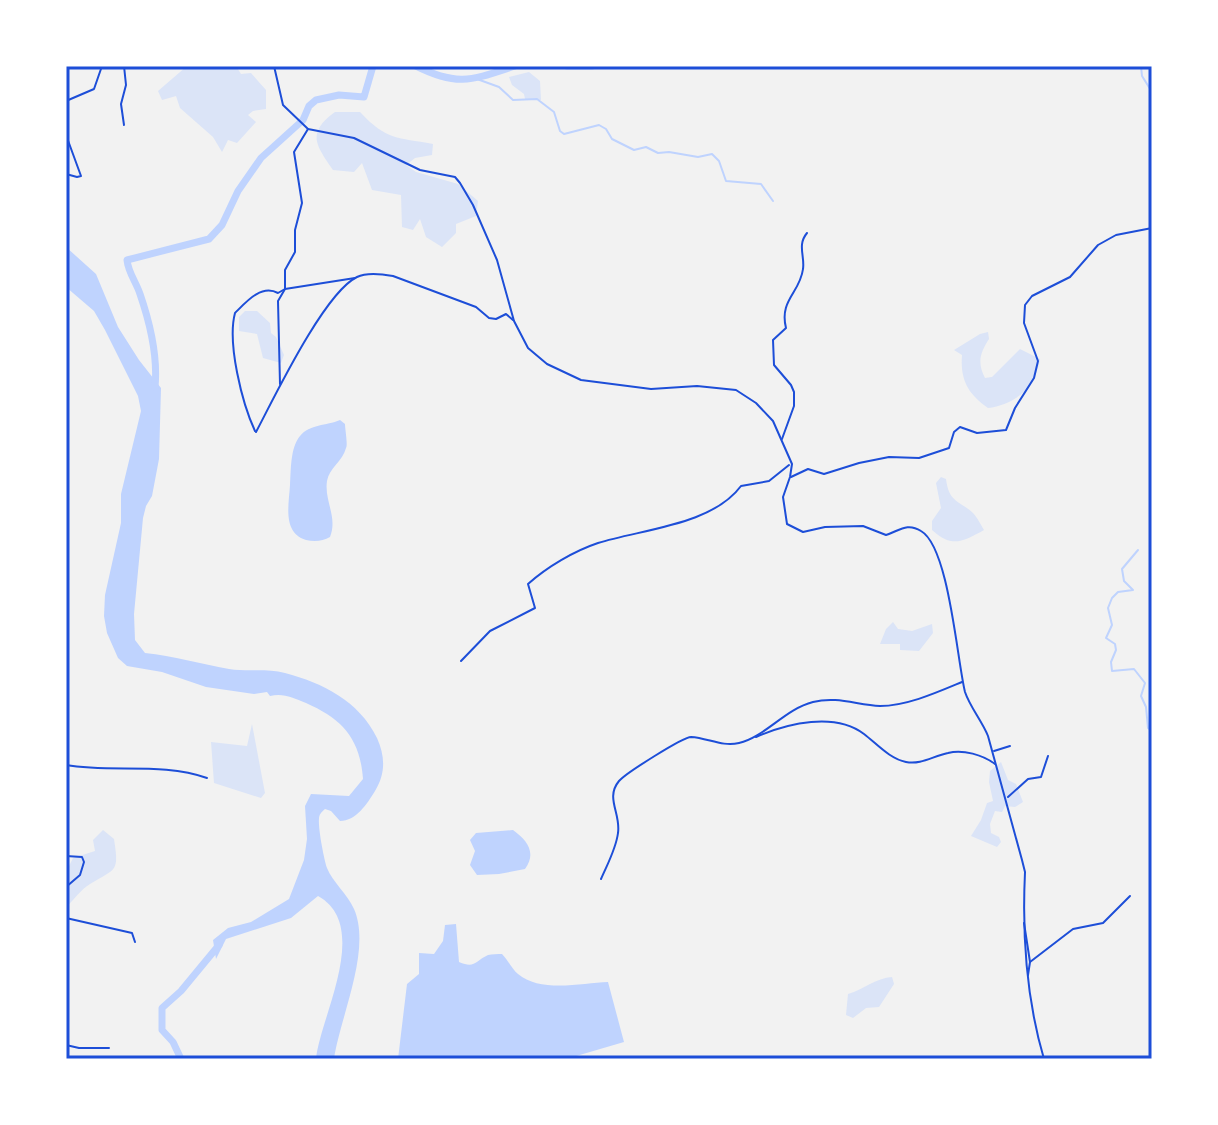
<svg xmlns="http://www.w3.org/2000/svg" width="1218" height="1125" viewBox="0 0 1218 1125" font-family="'Varela Round',sans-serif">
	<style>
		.green { fill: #dbe4f7 }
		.water { fill: #bfd3fe }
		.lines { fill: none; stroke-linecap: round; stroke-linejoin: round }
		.stream { stroke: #bfd3fe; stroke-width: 2 }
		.river { stroke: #bfd3fe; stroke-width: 7 }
		.minor { stroke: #1d4ed8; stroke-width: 2 }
		.neatline { fill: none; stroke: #1d4ed8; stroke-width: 3 }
	</style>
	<rect width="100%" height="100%" fill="#f2f2f2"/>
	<g class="green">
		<path d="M187 66H236L241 74 251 73 266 90V109L253 111 248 115 256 122 237 143 228 140 222 152 213 137 180 108 176 96 162 100 158 91Z"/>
		<path d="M529 72 540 81 541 100 525 99 524 94 512 85 509 77Z"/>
		<path d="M335 112H360C387 141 397 137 433 144L432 155 415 158 406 165 416 172 458 184 478 201 476 216 456 224V233L442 247 426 237 420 219 413 230 402 227 401 195 372 190 362 163 354 172 333 170C316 145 306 133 335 112Z"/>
		<path d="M245 311H257L270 323 271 333 276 337 284 355 281 363 263 358 257 334 239 331V317Z"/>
		<path d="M988 332 989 339C980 353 977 363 985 378L992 377 1020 349 1040 359C1035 388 1016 404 988 408 968 394 960 380 962 355L954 350 980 334Z"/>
		<path d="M941 477 946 479C949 503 959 500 973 513 977 517 981 525 984 530 962 542 952 548 932 530V521L941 508 936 483Z"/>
		<path d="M893 622 898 629 912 631 932 624 933 633 919 651 900 650V644H880L886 629Z"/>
		<path d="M252 724 265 793 261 798 214 783 211 742 247 746Z"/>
		<path d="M1001 762 1008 780 1016 784 1023 802 1015 807 1005 806 1002 812 995 811 990 824 991 833 999 837 1001 842 997 847 971 836 981 820 987 803 993 801 989 782 990 771Z"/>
		<path d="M103 830 114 839C119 872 117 868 90 884 81 889 74 900 66 907V872L73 858 95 851 93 840Z"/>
		<path d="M892 977 894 984 879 1007 866 1008 853 1018 846 1015 848 994C864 989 876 978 892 977Z"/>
	</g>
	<g class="water">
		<path d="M66 247 96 274 118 327 139 360 161 388 159 459 152 496 146 506 143 518 134 614 135 640 145 653C173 656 201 664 229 669 248 672 267 668 285 673 323 683 359 701 377 738 385 756 386 773 375 791 367 804 356 821 340 821L331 811 325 809C321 813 319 814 319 819 318 828 324 859 327 868 332 881 348 895 354 909 372 950 340 1017 334 1059H316C320 1017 372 926 318 896L291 918 226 939 216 959 213 940 228 928 251 922 289 899 304 860 307 839 305 806 311 794 349 796 363 779C360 738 342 719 306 703 293 698 284 693 270 696L267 692 254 694 206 687 162 672 127 666 118 658 107 633 104 616 105 595 121 523V494L141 411 138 396 105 330 94 311 66 287Z"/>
		<path d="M340 420 345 424C345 429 348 445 346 448 343 461 329 468 327 481 324 501 338 517 330 537 323 541 315 542 306 540 282 533 289 504 290 485 291 471 290 448 300 436 310 424 326 426 340 420Z"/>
		<path d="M513 830C527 840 537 853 525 869L499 874 477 875 470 865 475 851 470 840 476 833Z"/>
		<path d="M456 924 459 962C475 969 475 961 488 955 492 954 497 954 502 954 508 960 512 969 518 974 540 993 582 983 608 982L624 1042 566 1059H398L407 984 419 974V953L434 954 443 941 445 925Z"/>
	</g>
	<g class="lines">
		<g class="stream">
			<path d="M1141 66 1142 76 1152 92"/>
			<path d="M477 79 499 87 513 100 537 99 554 112 560 131 564 134 599 125 606 129 612 139 634 150 646 147 658 153 669 152 698 157 712 154 719 161 726 181 761 184 773 201"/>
			<path d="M1138 550 1122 569 1124 581 1133 590 1118 592 1112 598 1108 608 1112 625 1106 638 1115 644 1116 650 1111 662 1112 671 1134 669 1145 683 1141 696 1146 707 1148 728 1152 731"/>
		</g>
		<g class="river">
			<path d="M416 66C458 87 472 80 515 66"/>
			<path d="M567 66H592"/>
			<path d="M155 387C158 356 150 323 140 294 136 282 128 272 127 260L209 239 222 225 238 191 261 158 303 120 309 106 316 100 339 95 364 97 373 66"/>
			<path d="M181 1059 173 1042 162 1030V1008L181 991 219 945"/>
		</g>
		<g class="minor">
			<path d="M124 66 126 85 121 104 124 125"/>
			<path d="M274 66 283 105 308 129 354 138 420 170 455 177 460 183 473 205 497 260 514 321 528 348 547 364 581 380 651 389 697 386 736 390 756 403 773 421 792 464 790 477 783 497 787 524 803 532 825 527 863 526 886 535C899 531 907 522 921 531 949 547 957 660 965 692 970 707 982 721 988 736L1022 860 1025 872C1022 935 1026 998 1044 1059"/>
			<path d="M66 101 94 89 102 66"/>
			<path d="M66 135 81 176 77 177 66 174"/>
			<path d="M280 384 278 301 285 289V270L295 252V230L302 203 294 152 308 129"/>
			<path d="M255 431C242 403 227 343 235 313 246 302 261 284 278 293L285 289 355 278"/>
			<path d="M256 432C274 398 324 293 357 277 367 272 382 274 393 276L476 307 489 318 496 319 506 314 513 320"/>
			<path d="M782 439 794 406V392L791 385 774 365 773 340 786 328C779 300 800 293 803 269 805 256 797 245 807 233"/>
			<path d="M791 477 808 469 824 474 859 463 889 457 919 458 949 448 954 432 960 427 977 433 1006 430 1015 408 1034 378 1038 361 1024 323 1025 305 1032 296 1070 277 1098 245 1116 235 1152 228"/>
			<path d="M461 661 490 631 535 608 528 584C547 567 574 551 598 543 643 529 712 525 741 486L769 481 789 465"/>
			<path d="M756 737C788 723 835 712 864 734 877 744 890 759 906 762 921 765 933 756 948 753 963 749 983 755 995 764"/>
			<path d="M994 751 1010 746"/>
			<path d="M66 765C112 773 162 762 207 778"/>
			<path d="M1008 797 1028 779 1041 777 1048 756"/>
			<path d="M66 856 82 857 84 862 80 875 66 887"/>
			<path d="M601 879C607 865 616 849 618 833 621 813 605 798 619 781 626 773 683 737 691 737 708 738 722 747 739 743 765 737 785 709 813 702 837 696 857 705 880 706 907 706 938 692 962 682"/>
			<path d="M66 918 132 933 135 942"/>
			<path d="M1024 923 1030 962 1028 975"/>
			<path d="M1030 962 1073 929 1103 923 1130 896"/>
			<path d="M66 1045 79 1048H109"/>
		</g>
	</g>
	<rect width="1218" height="1125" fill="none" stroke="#ffffff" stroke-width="136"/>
	<rect x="68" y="68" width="1082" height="989" class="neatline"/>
</svg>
